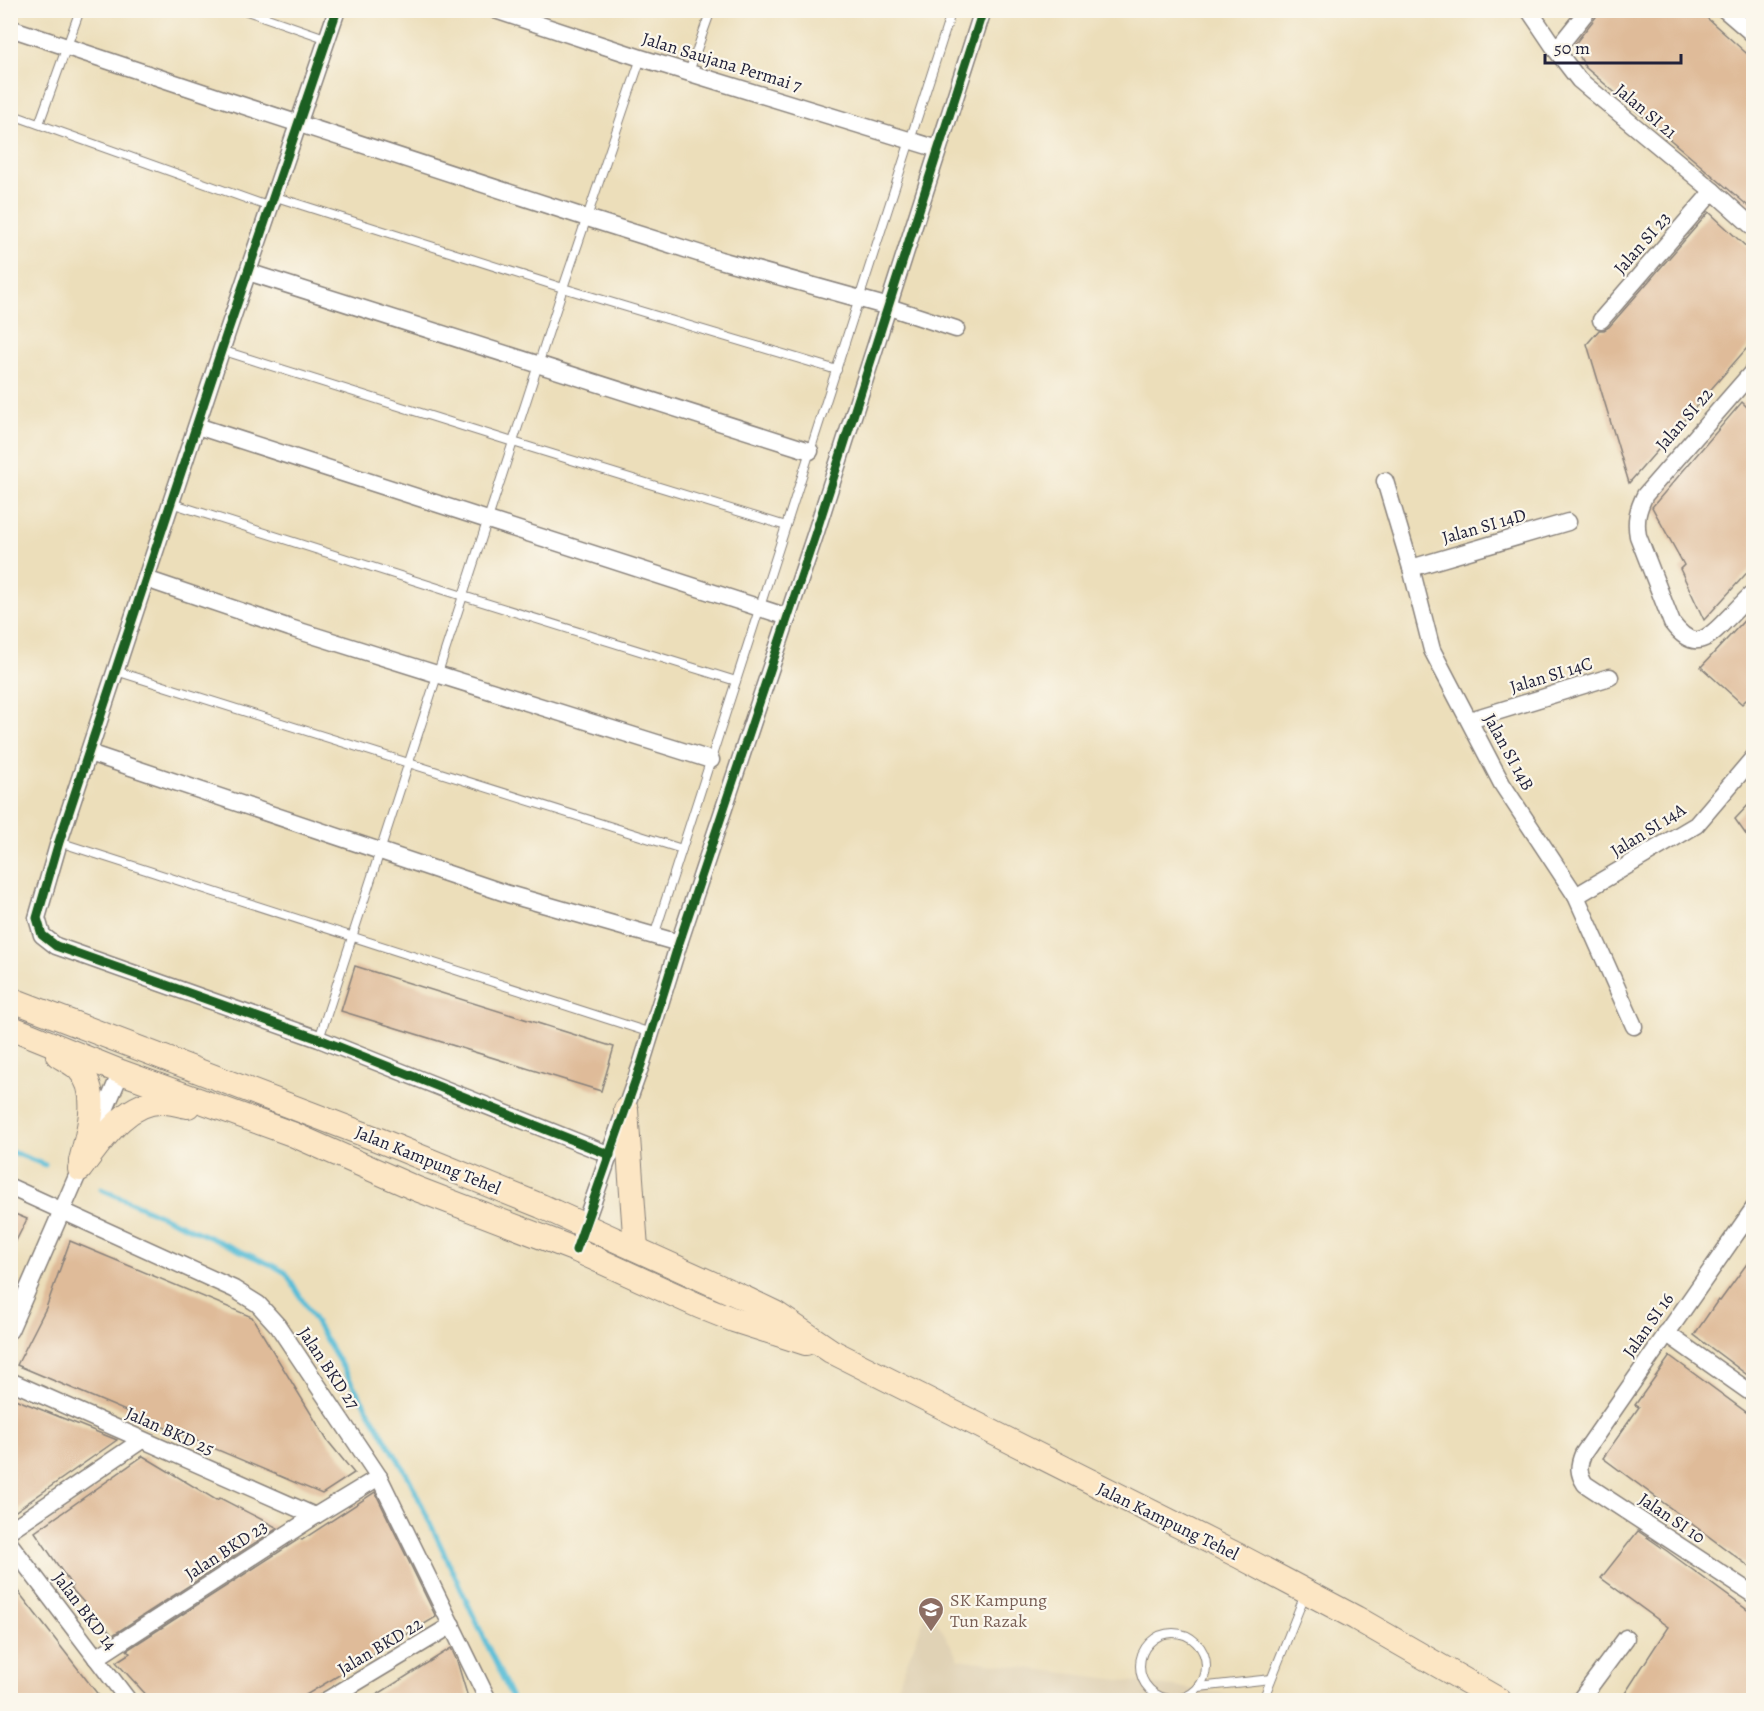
<svg xmlns="http://www.w3.org/2000/svg" width="1764" height="1711" viewBox="0 0 1764 1711" font-family="Alegreya,serif">
	<style>
		.built { fill: #e0d2b5 }
		.lines { fill: none; stroke-linecap: round; stroke-linejoin: round }
		.stream { stroke: #59bdd7; stroke-width: 5 }
		.building { fill: #dfbb99 }
		.lane-casing { stroke: #87807a; stroke-width: 10 }
		.street-casing { stroke: #87807a; stroke-width: 19 }
		.secondary-casing { stroke: #87807a; stroke-width: 26 }
		.lane { stroke: #fff; stroke-width: 8 }
		.street { stroke: #fff; stroke-width: 16 }
		.secondary { stroke: #fce6c4; stroke-width: 24 }
		.cycleway-casing { stroke: #fbf7ec; stroke-width: 13 }
		.cycleway { stroke: #1b5e20; stroke-width: 9 }
		.labels { text-anchor: middle; dominant-baseline: central; stroke-width: 4.5; stroke-linejoin: round; paint-order: stroke }
		.street-label { font-size: 18px; fill: #22223b; stroke: #fbf7ec }
		.education-label { font-size: 18px; fill: #785e54; stroke: #fbf7ec; text-anchor: start }
	</style>
	<rect width="100%" height="100%" fill="#fbf7ec"/>
	<filter id="ink" filterUnits="userSpaceOnUse"><feTurbulence type="fractalNoise" baseFrequency=".0167" numOctaves="2"/><feDisplacementMap in="SourceGraphic" scale="12" xChannelSelector="R" yChannelSelector="G"/><feConvolveMatrix kernelMatrix="1 2 1 2 8 2 1 2 1" color-interpolation-filters="sRGB"/></filter>
	<filter id="wash" filterUnits="userSpaceOnUse"><feTurbulence type="fractalNoise" baseFrequency=".008" numOctaves="4" result="noise"/><feDisplacementMap in="SourceGraphic" scale="24" xChannelSelector="R" yChannelSelector="G"/><feGaussianBlur stdDeviation="1.35" result="paint"/><feColorMatrix in="noise" values="0 0 0 0 0 0 0 0 0 0 0 0 0 0 0 0 0 1.4 0 .05"/><feComposite in="paint" operator="in"/></filter>
	<g filter="url(#wash)">
		<rect width="100%" height="100%" fill="#ecdeba"/>
		<path class="built" d="M929 1607 959 1659 1274 1700H892Z"/>
		<g class="lines">
			<g class="stream">
				<path d="M10 1151 45 1165"/>
				<path d="M101 1189 274 1266 286 1273 409 1478 513 1700"/>
			</g>
		</g>
		<g id="blocks">
			<g class="building">
				<path d="M1598 10H1698L1754 60V211L1585 67 1574 45 1596 17Z"/>
				<path d="M1709 212 1754 254V340L1629 483 1587 344 1599 330H1604L1609 327Z"/>
				<path d="M1742 402 1754 414V565L1704 620 1680 569 1684 565 1652 507Z"/>
				<path d="M1754 610V692L1742 704 1701 667Z"/>
				<path d="M1754 799V846L1735 819Z"/>
				<path d="M355 966 614 1047 601 1091 341 1011Z"/>
				<path d="M10 1212 27 1219 10 1253Z"/>
				<path d="M70 1241 252 1317 327 1440 354 1473 322 1494 17 1365 46 1308Z"/>
				<path d="M1754 1254V1380L1694 1335 1718 1300 1720 1301Z"/>
				<path d="M1670 1356 1754 1418V1570L1603 1458 1639 1407 1635 1405Z"/>
				<path d="M10 1397 117 1440 10 1515Z"/>
				<path d="M143 1456 216 1500 220 1498 278 1528 113 1635 70 1587 72 1586 35 1532Z"/>
				<path d="M375 1492 436 1617 296 1701H152L116 1662 130 1653 127 1650 299 1539 302 1540Z"/>
				<path d="M1638 1531 1667 1551 1754 1615V1701H1620L1668 1627 1601 1578Z"/>
				<path d="M10 1581 103 1701H10Z"/>
				<path d="M451 1648 457 1661 469 1701H367Z"/>
			</g>
		</g>
	</g>
	<g filter="url(#ink)">
		<use href="#blocks" fill-opacity="0" stroke="#87807a" stroke-width="1.5"/>
		<g class="lines">
			<defs>
				<g id="lane">
					<path d="M244 10 328 39"/>
					<path d="M689 72 711 10"/>
					<path d="M10 114 270 207"/>
					<path d="M39 124 80 10"/>
					<path d="M273 196 563 288 837 370"/>
					<path d="M221 350 513 442 786 526"/>
					<path d="M171 503 463 596 736 681"/>
					<path d="M116 671 682 849"/>
					<path d="M59 842 651 1033"/>
					<path d="M654 936 952 10"/>
					<path d="M319 1039 563 288 641 58"/>
					<circle cx="1173" cy="1666" r="33"/>
					<path d="M1199 1687 1271 1679"/>
					<path d="M1263 1700 1306 1592"/>
				</g>
				<g id="street">
					<path d="M337 10 227 333 59 842 37 918 42 935 56 946 319 1039 610 1155"/>
					<path d="M495 10 641 58 938 149"/>
					<path d="M1529 10 1556 50 1579 80 1713 191 1754 228"/>
					<path d="M1725 10 1754 35"/>
					<path d="M10 28 226 100 587 218 720 260 889 307 956 329"/>
					<path d="M1556 50 1588 10"/>
					<path d="M248 272 810 451"/>
					<path d="M1601 320 1713 191"/>
					<path d="M1754 370 1645 495C1638 509 1635 520 1638 536L1672 623C1693 651 1706 641 1726 620 1735 611 1744 601 1754 592"/>
					<path d="M197 426 788 617"/>
					<path d="M1385 481 1411 568 1432 650 1502 784 1576 896 1634 1026"/>
					<path d="M1411 568 1568 522"/>
					<path d="M146 579 290 628 711 760"/>
					<path d="M1470 720 1610 677"/>
					<path d="M89 753 508 894 679 943"/>
					<path d="M1576 896 1696 825 1754 757"/>
					<path d="M95 1133 121 1072"/>
					<path d="M10 1187 234 1289 258 1304 278 1326 379 1477 488 1700"/>
					<path d="M1754 1208 1583 1454C1578 1466 1578 1473 1585 1484L1754 1595"/>
					<path d="M581 1235 642 1062 679 943 815 535 983 10"/>
					<path d="M10 1330 84 1160"/>
					<path d="M1666 1333 1754 1395"/>
					<path d="M10 1381 315 1516"/>
					<path d="M10 1530 142 1440"/>
					<path d="M10 1544 128 1700"/>
					<path d="M96 1658 315 1516 379 1477"/>
					<path d="M327 1700 452 1625"/>
					<path d="M1580 1700 1626 1638"/>
				</g>
				<g id="secondary">
					<path d="M10 999 379 1140 541 1206 744 1298 775 1313 831 1351 1239 1556 1356 1618 1499 1700"/>
					<path d="M10 1027 121 1072 292 1134 417 1189 576 1250 699 1306 734 1320 806 1343"/>
					<path d="M58 1055C64 1059 72 1063 78 1068 102 1092 88 1132 81 1161"/>
					<path d="M626 1110 636 1248"/>
					<path d="M80 1169C100 1143 127 1099 165 1102 172 1102 180 1105 188 1106"/>
				</g>
			</defs>
			<use href="#lane" class="lane-casing"/>
			<use href="#street" class="street-casing"/>
			<use href="#secondary" class="secondary-casing"/>
			<use href="#lane" class="lane"/>
			<use href="#street" class="street"/>
			<use href="#secondary" class="secondary"/>
			<defs>
				<g id="cycleway">
					<path d="M337 10 227 333 59 842 37 918 42 935 56 946 319 1039 610 1155"/>
					<path d="M576 1250 642 1062 679 943 815 535 983 10"/>
				</g>
			</defs>
			<use href="#cycleway" class="cycleway-casing"/>
			<use href="#cycleway" class="cycleway"/>
		</g>
	</g>
	<defs>
		<symbol id="school-pin" viewBox="-11 -11 22 30"><path d="M0 17L-7.5 6A9.5 9.5 0 1 1 7.5 6Z" fill="#8d6e63" stroke="#fbf7ec"/><path d="M0-5L7-2L0 1L-7-2ZM-4 1L0 2.5L4 1V4Q0 6-4 4Z" fill="#fff"/></symbol>
	</defs>
	<g fill-rule="evenodd">
		<use href="#school-pin" x="916" y="1595" width="30" height="40"/>
	</g>
	<g class="labels">
		<g class="street-label">
			<text transform="translate(722 62) rotate(17)">Jalan Saujana Permai 7</text>
			<text transform="translate(1646 111) rotate(40)">Jalan SI 21</text>
			<text transform="translate(1642 243) rotate(-49)">Jalan SI 23</text>
			<text transform="translate(1684 419) rotate(-49)">Jalan SI 22</text>
			<text transform="translate(1484 526) rotate(-16)">Jalan SI 14D</text>
			<text transform="translate(1551 675) rotate(-17)">Jalan SI 14C</text>
			<text transform="translate(1509 752) rotate(61)">Jalan SI 14B</text>
			<text transform="translate(1648 830) rotate(-32)">Jalan SI 14A</text>
			<text transform="translate(428 1160) rotate(22)">Jalan Kampung Tehel</text>
			<text transform="translate(1648 1325) rotate(-55)">Jalan SI 16</text>
			<text transform="translate(329 1368) rotate(56)">Jalan BKD 27</text>
			<text transform="translate(170 1431) rotate(24)">Jalan BKD 25</text>
			<text transform="translate(1672 1518) rotate(34)">Jalan SI 10</text>
			<text transform="translate(1168 1521) rotate(26)">Jalan Kampung Tehel</text>
			<text transform="translate(226 1550) rotate(-33)">Jalan BKD 23</text>
			<text transform="translate(85 1611) rotate(53)">Jalan BKD 14</text>
			<text transform="translate(380 1646) rotate(-31)">Jalan BKD 22</text>
		</g>
		<g class="education-label">
			<text x="950" y="1600">SK Kampung<tspan x="950" dy="21">Tun Razak</tspan></text>
		</g>
	</g>
	<rect width="1764" height="1711" fill="none" stroke="#fbf7ec" stroke-width="36"/>
	<path d="M1545 54v9h136v-9" fill="none" stroke="#22223b" stroke-width="3"/>
	<text x="1554" y="54" font-size="18" fill="#22223b" stroke="#fbf7ec" stroke-width="4.5" paint-order="stroke">50 m</text>
</svg>
